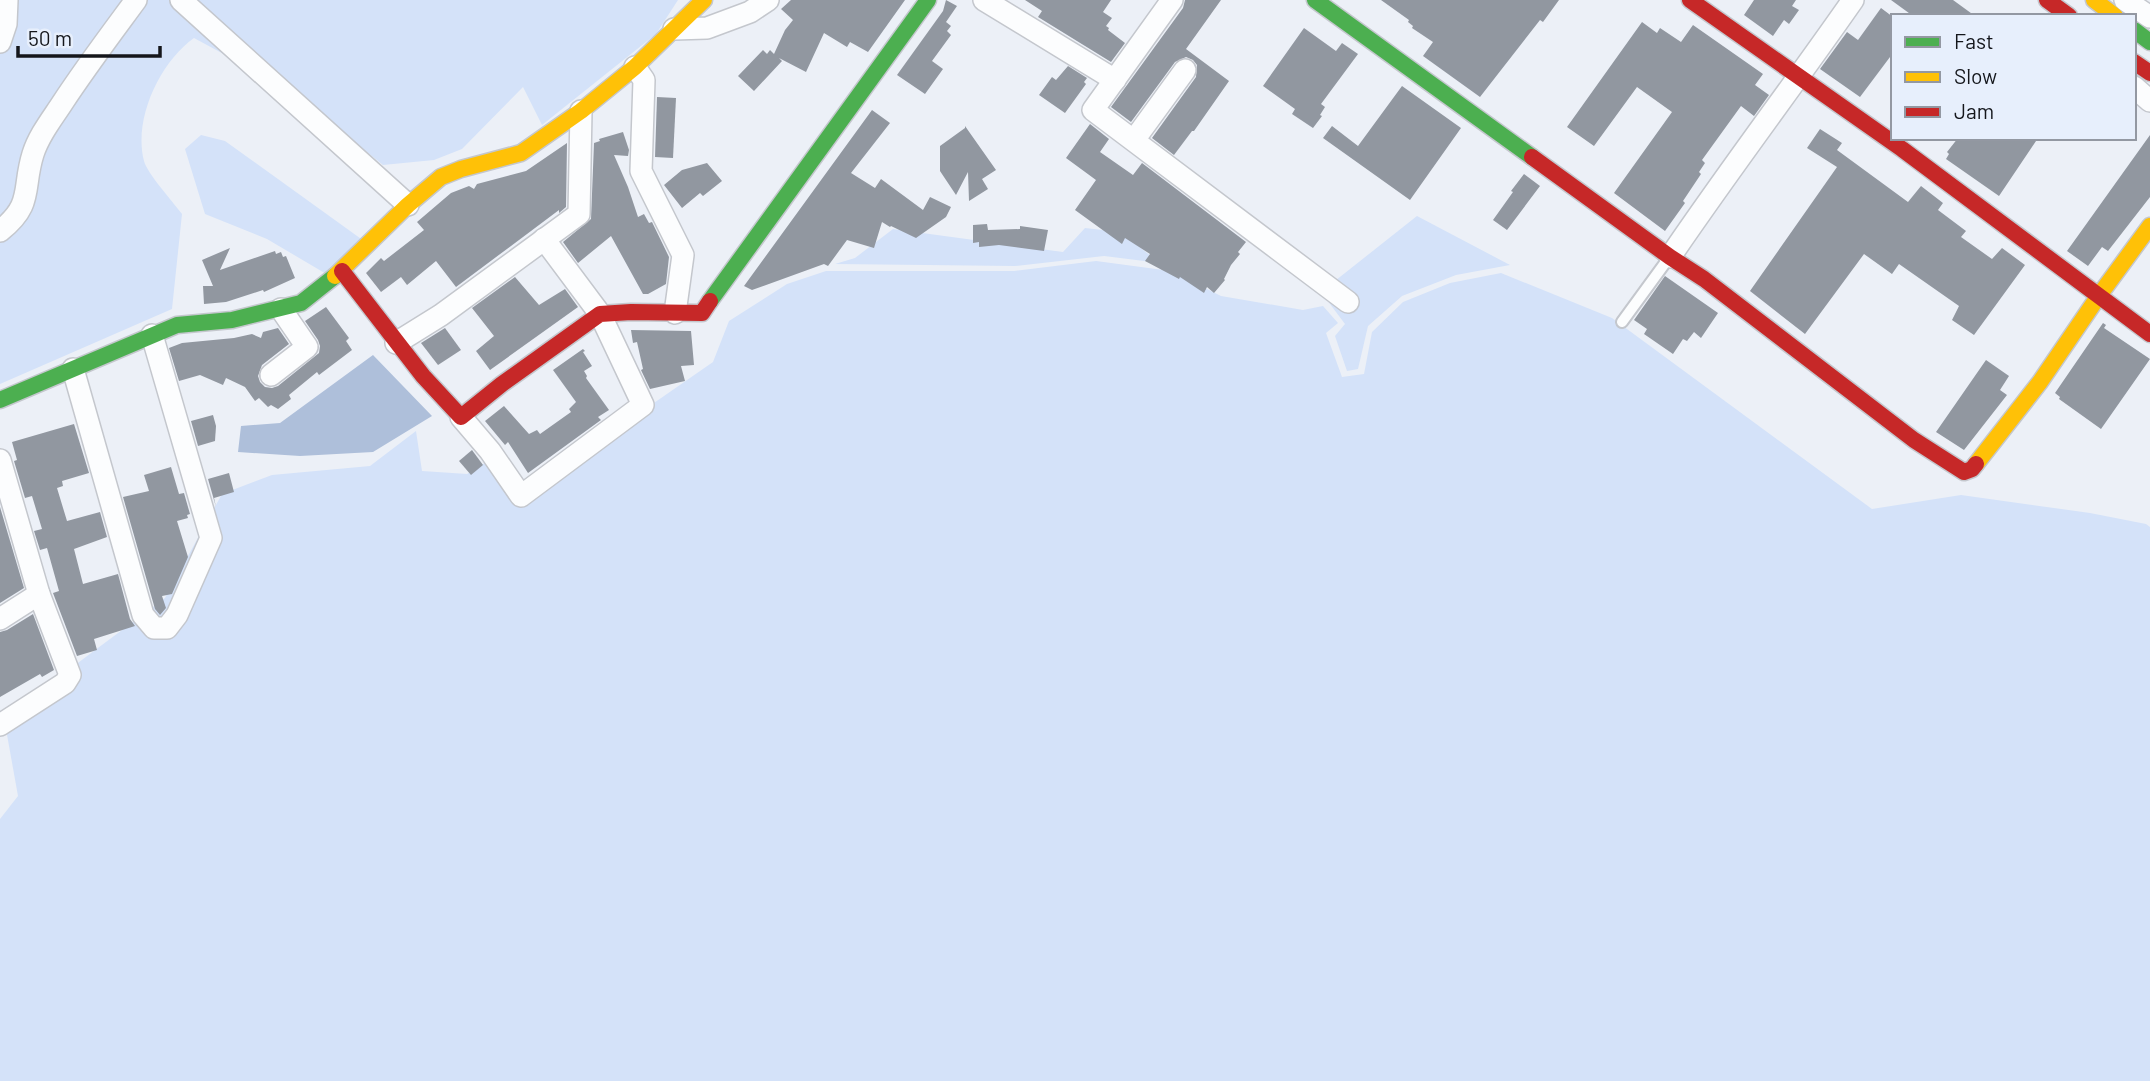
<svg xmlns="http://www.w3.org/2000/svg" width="2150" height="1081" viewBox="0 0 2150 1081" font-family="Barlow,sans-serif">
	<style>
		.green { fill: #d4e2f9 }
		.water { fill: #aebfda }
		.building { fill: #9197a0 }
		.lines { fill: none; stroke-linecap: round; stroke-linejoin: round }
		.lane-casing { stroke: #c4c7cd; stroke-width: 14 }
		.street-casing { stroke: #c4c7cd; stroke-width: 24 }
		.fast-casing { stroke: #c4c7cd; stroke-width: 19 }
		.slow-casing { stroke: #c4c7cd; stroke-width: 19 }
		.jam-casing { stroke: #c4c7cd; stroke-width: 19 }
		.lane { stroke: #fcfdfe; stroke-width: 10 }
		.street { stroke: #fcfdfe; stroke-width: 21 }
		.fast { stroke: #4caf50; stroke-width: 16 }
		.slow { stroke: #ffc107; stroke-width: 16 }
		.jam { stroke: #c62828; stroke-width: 16 }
	</style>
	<rect width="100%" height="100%" fill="#ecf0f7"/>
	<g class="green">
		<path d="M0 0H678L656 34 542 125 523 87 462 149 434 160 383 165 290 90 194 38C160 62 133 119 144 161 147 173 173 202 182 214L172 309 0 384Z"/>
		<path d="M201 135 225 141 364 241 328 275 267 239 205 214 185 149Z"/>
		<path d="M1417 216 1510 265 1456 275 1402 296 1368 326 1358 369 1347 371 1335 336 1345 324 1321 292Z"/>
		<path d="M1085 228 1120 232 1160 263 1104 256 1015 266 835 264 855 258 893 229 1063 252Z"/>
		<path d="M1096 261 1171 271 1221 296 1303 310 1323 306 1338 323 1326 333 1342 377 1364 374 1372 332 1403 302 1450 283 1501 273 1612 318 1872 509 1961 495 2090 513 2146 524 2150 527V1081H0V819L18 796 4 718 165 598 222 494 272 475 370 466 416 431 422 471 467 474 488 461 517 498 713 362 729 321 787 284 826 271H1014Z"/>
	</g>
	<path class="water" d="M373 355 432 416 373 452 300 456 238 452 241 426 280 423Z"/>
	<g class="building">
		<path d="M791 0H905L868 52 850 42 847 47 824 33 806 72 779 58 782 61 754 91 738 76 763 50 767 54 770 50 774 54 785 30 793 20 781 9Z"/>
		<path d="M946 0 957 6 946 22 951 26 947 31 951 35 932 61 943 69 925 94 897 75 943 11Z"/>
		<path d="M1025 0H1111L1103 12 1112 18 1106 26 1109 28 1108 30 1125 43 1111 62 1038 17 1042 11Z"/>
		<path d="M1185 0H1221L1186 49 1229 81 1194 131H1192L1174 155 1152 138 1196 77 1197 65 1193 60 1186 57 1175 62 1131 122 1111 107 1183 8Z"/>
		<path d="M1381 0H1559L1543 22 1540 20 1480 97 1423 56 1433 42 1412 28 1413 26 1408 22 1409 20Z"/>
		<path d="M1754 0H1796L1792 6 1799 10 1789 24 1784 20 1773 36 1744 15Z"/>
		<path d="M1891 0H1953L1975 16H1913Z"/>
		<path d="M1881 8 1893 17V53L1860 97 1820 69 1847 32 1858 40Z"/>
		<path d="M1642 22 1657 33 1660 28 1681 42 1693 25 1763 74 1755 85 1769 95 1754 116 1741 106 1702 160 1705 163 1699 172 1701 174 1683 201 1685 203 1665 231 1614 193 1672 112 1637 87 1594 146 1567 127Z"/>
		<path d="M1304 28 1336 51 1342 43 1358 54 1321 104 1325 107 1320 115 1322 116 1313 128 1292 114 1295 109 1263 86Z"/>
		<path d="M1068 66 1087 78 1084 82 1086 84 1065 113 1039 95 1052 77 1056 80Z"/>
		<path d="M1402 86 1461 128 1410 200 1323 138 1332 126 1358 146Z"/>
		<path d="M657 97 676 98 673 158 655 157Z"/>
		<path d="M872 110 890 123 851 173 875 188 881 179 923 210 930 197 951 207 946 217 916 238 891 226 890 227 882 222 874 248 847 240 828 266 824 264 752 290 744 286Z"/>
		<path d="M1090 124 1109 139 1100 152 1133 175 1142 163 1246 242 1238 252 1240 254 1231 265 1224 279 1225 280 1214 293 1207 287 1204 293 1180 277 1179 279 1145 261 1150 254 1125 238 1122 244 1075 210 1096 180 1066 158Z"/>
		<path d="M965 126 996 170 982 179 988 189 969 201 968 172 956 195 940 171V146L965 128Z"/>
		<path d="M1820 129 1842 143 1837 150 1908 202 1921 186 1943 203 1938 210 1966 231 1961 237 1992 259 2002 248 2025 265 1974 335 1952 320 1959 306 1899 264 1892 274 1864 254 1805 334 1750 291 1837 167 1807 148Z"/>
		<path d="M623 132 629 150 628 156 614 155 628 187 638 217 644 214 649 223 652 222 669 257 666 284 648 294H643L611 236 578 263 563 242 591 219 594 143 600 141 599 139Z"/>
		<path d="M2150 135V197L2108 251 2102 247 2088 266 2067 251Z"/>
		<path d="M1958 138H2038L1999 196 1946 159 1949 154 1947 152Z"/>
		<path d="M567 143 566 207 559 213V210L456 287 436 261 407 285 401 277 381 292 366 273 381 258 384 261 424 230 417 222 451 193 469 186 474 189 477 184 526 171Z"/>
		<path d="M707 163 722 181 703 196 700 193 682 208 664 185 682 170Z"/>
		<path d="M1524 174 1540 186 1507 230 1493 220 1513 192 1511 191Z"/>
		<path d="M987 224 988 230 1020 229V226L1048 230 1044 251 999 245 979 247V242L973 243V225Z"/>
		<path d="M230 248 220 270 275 251 276 254 281 252 283 257 286 256 295 278 264 292 263 290 226 302 204 304 203 286H213L202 260Z"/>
		<path d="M1665 276 1718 313 1701 338 1694 332 1687 341 1683 339 1673 354 1644 334 1647 329 1634 320Z"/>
		<path d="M515 277 539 305 565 289 578 307 490 370 476 351 494 336 472 308Z"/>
		<path d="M326 307 349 338 346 341 352 350 319 375 317 372 289 395 291 399 278 409 271 405 268 407 259 398 255 401 245 387 226 378 223 385 200 375 179 381 169 348 182 343 234 338 252 334 261 338 263 332 278 328 289 344 262 365 258 376 260 382 265 387 272 388 278 386 319 353 320 346 318 340 305 321Z"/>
		<path d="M2103 323 2106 325 2104 328 2150 359 2101 429 2059 399 2060 397 2055 393Z"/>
		<path d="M445 328 461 350 438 365 421 343Z"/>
		<path d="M631 330 691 331 694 365 681 366 685 381 650 389 641 370 643 369 637 342 633 343Z"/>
		<path d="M583 349 585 351 583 352 592 366 584 371 587 376 586 378 609 410 598 417 601 420 528 473 508 442 505 445 485 421 504 406 529 434 537 430 540 434 571 412 569 409 576 402 553 370Z"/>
		<path d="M1986 360 2009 376 2000 390 2007 395 1964 450 1936 432Z"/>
		<path d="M213 415 216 426 215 441 198 446 191 421Z"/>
		<path d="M74 424 89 473 62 481 63 486 57 488 67 521 100 512 107 537 74 549 83 584 118 574 130 619 135 626 94 639 97 650 77 656 53 593 59 591 47 548 40 550 34 531 42 529 32 496 25 498 14 461 17 460 12 442Z"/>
		<path d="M472 450 483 465 471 475 459 461Z"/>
		<path d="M171 467 179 494 184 493 190 514 187 515 188 518 177 521 188 557 172 594 162 596 166 608 160 615 155 609 123 497 149 491 144 475Z"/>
		<path d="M229 473 234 492 214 498 216 507 208 479Z"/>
		<path d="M0 507 24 588 0 603Z"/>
		<path d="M33 614 54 670 42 677 40 674 0 697V632L7 630Z"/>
	</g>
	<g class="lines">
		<defs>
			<path id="lane" d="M1622 322 1668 259"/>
			<g id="street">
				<path d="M181 0 408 205"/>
				<path d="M984 0 1115 80"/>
				<path d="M1172 0 1093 110 1348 302"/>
				<path d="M2125 0 2150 17"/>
				<path d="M674 29 707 28 750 12 768 0"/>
				<path d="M0 42 6 24 7 0"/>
				<path d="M635 67 644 80 641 171 683 255 675 313"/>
				<path d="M2134 87 2150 101"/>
				<path d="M1134 140 1185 70"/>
				<path d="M0 231C34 204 22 189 33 154 39 135 52 119 63 102 86 67 111 34 136 0"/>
				<path d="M1670 257C1729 170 1793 86 1853 0"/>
				<path d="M396 343 441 315 579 214 581 111"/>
				<path d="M73 369 143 615 154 628H167L177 615 211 538 152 335"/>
				<path d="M271 375 307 347 281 309"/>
				<path d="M461 417 490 451 521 496 643 405 600 314 544 239"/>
				<path d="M0 460 39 594 70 675 65 683 0 725"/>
				<path d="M0 619 39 594"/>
			</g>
			<g id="fast">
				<path d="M1315 0 1532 157"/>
				<path d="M2134 30 2150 42"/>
				<path d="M710 301 928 0"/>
				<path d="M0 400 177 325 232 320 301 303 335 276"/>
			</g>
			<g id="slow">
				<path d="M2094 0 2115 16"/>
				<path d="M335 276 408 205 441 177 461 169 521 153 581 111 635 67 704 0"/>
				<path d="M1976 464 2040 382 2098 297 2150 226"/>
			</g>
			<g id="jam">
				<path d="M1690 0 1902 149 2150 334"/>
				<path d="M2047 0 2069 16"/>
				<path d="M2134 62 2150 73"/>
				<path d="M1532 157 1670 257 1704 279 1914 440 1964 472 1972 469 1976 464"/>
				<path d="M342 271 423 376 461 417 502 384 600 314 631 312 702 313 710 301"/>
			</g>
		</defs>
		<use href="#lane" class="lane-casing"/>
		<use href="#street" class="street-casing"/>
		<use href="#fast" class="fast-casing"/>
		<use href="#slow" class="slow-casing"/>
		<use href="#jam" class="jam-casing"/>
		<use href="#lane" class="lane"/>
		<use href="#street" class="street"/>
		<use href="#fast" class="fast"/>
		<use href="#slow" class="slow"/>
		<use href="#jam" class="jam"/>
	</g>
	<rect x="1891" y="14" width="245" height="126" fill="#e7effc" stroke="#9398a2" stroke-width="2"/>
	<rect x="1905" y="37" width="35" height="10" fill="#4caf50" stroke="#9398a2" stroke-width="2"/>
	<text x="1954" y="49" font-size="21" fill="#14161b">Fast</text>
	<rect x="1905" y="72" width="35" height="10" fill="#ffc107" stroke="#9398a2" stroke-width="2"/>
	<text x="1954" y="84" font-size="21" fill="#14161b">Slow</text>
	<rect x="1905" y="107" width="35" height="10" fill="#c62828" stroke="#9398a2" stroke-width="2"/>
	<text x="1954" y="119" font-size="21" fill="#14161b">Jam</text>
	<path d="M18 46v10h142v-10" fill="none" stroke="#14161b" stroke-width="3.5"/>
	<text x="28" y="46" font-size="21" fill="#14161b" stroke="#e7effc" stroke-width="5" paint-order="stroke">50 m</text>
</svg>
